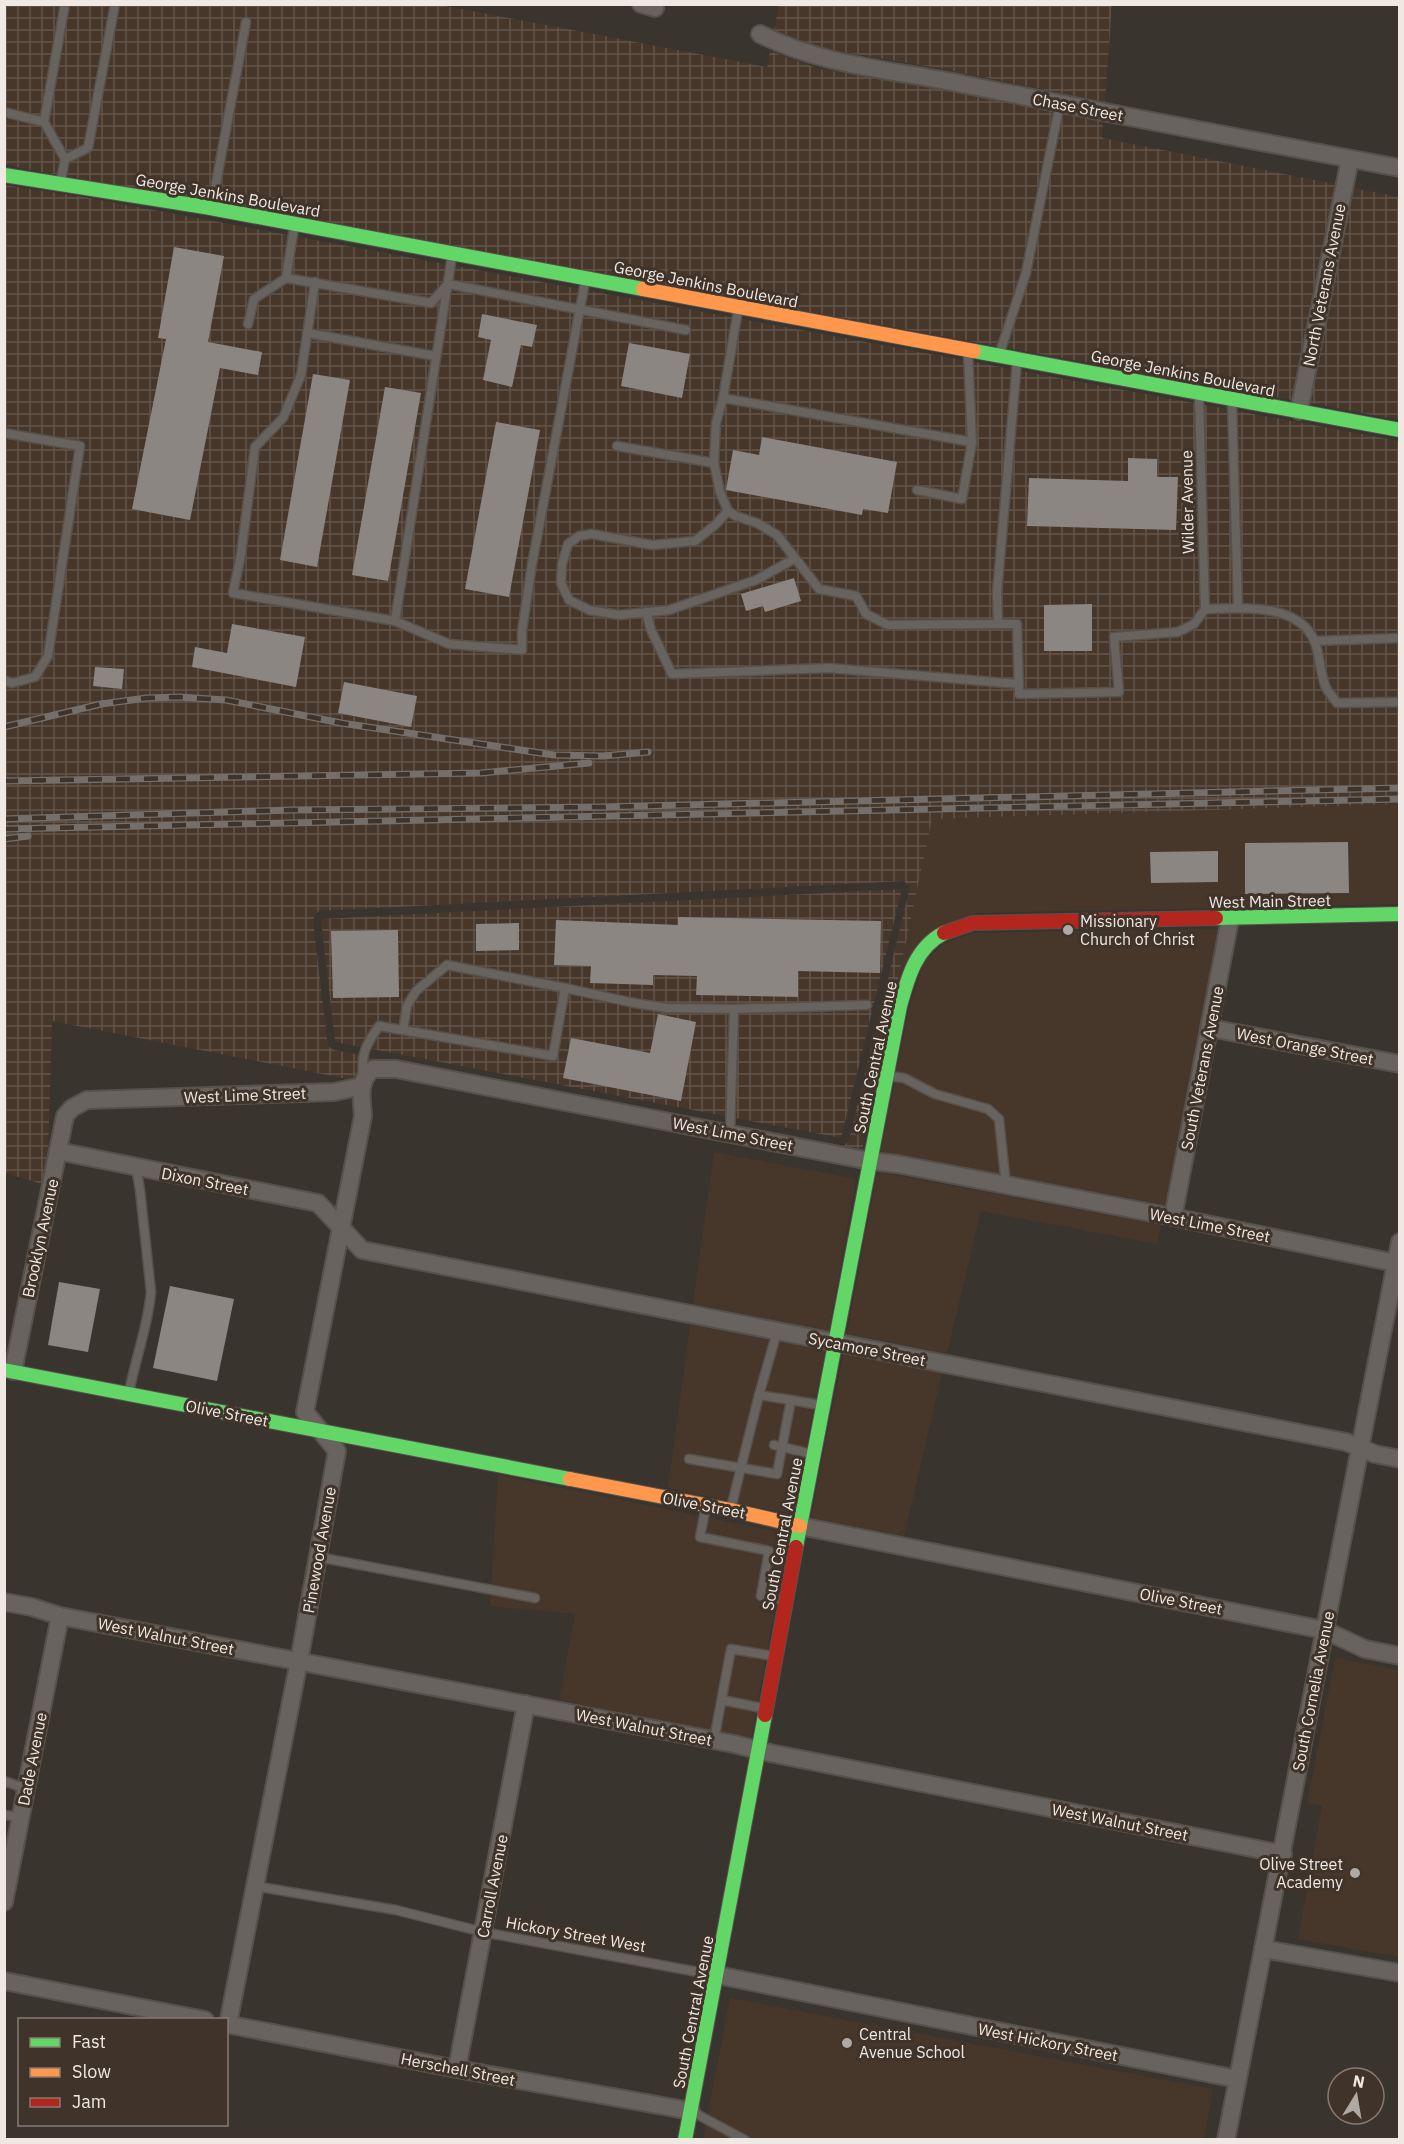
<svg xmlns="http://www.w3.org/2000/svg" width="1404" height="2144" viewBox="0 0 1404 2144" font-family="'IBM Plex Sans',sans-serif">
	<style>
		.built { fill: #47372b }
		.industrial { fill: url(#industrial-grid) }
		.building { fill: #8c8683 }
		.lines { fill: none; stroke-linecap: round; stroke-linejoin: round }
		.lane-casing { stroke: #57514c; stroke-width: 11 }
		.street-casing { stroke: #57514c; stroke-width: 20 }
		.fast-casing { stroke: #57514c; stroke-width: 16 }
		.slow-casing { stroke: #57514c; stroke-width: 16 }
		.jam-casing { stroke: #57514c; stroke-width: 16 }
		.lane { stroke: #68635f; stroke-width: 8 }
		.street { stroke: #68635f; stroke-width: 16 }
		.fast { stroke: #63d668; stroke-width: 14 }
		.slow { stroke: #ff974d; stroke-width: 14 }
		.jam { stroke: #b3261e; stroke-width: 14 }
		.rail-casing { stroke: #746f6a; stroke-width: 7 }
		.rail { stroke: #3f332a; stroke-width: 4.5; stroke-dasharray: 14; stroke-linecap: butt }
		.poi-dot { fill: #b0a9a3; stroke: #3f332a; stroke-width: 2 }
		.labels { text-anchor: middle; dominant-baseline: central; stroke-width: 6; stroke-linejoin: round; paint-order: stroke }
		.street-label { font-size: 16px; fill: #f0e8e2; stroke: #3f332a }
		.poi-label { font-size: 16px; fill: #f0e8e2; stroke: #3f332a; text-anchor: start }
	</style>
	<defs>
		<pattern id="industrial-grid" width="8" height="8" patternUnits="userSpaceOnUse" patternTransform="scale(1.5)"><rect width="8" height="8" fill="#47372b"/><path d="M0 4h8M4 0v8" fill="none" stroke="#625449"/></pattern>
	</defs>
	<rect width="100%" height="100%" fill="#3a342f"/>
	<g class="built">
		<path d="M1399 804V904L974 913 897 982 932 819Z"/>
		<path d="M1219 929 1165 1205 881 1152 909 1009 924 961 945 943 974 933Z"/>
		<path d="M714 1152 856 1179 829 1331 693 1304Z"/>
		<path d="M877 1172 1161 1225 1157 1244 981 1211 947 1353 847 1334Z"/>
		<path d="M690 1325 825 1351 793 1514 668 1488Z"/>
		<path d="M843 1354 942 1373 904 1536 811 1518Z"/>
		<path d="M498 1475 789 1534 751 1738 559 1700 575 1614 490 1606Z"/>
		<path d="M1335 1658 1399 1670V1957L1298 1939 1322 1806 1307 1803Z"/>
		<path d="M730 1998 1213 2089 1204 2139 703 2140Z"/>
	</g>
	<g class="industrial">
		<path d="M435 4 767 67 770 51 820 69 934 88 1103 122 1102 138 1335 184 1292 400 5 165V5Z"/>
		<path d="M779 5H1112L1105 102 938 68 824 49 774 30Z"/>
		<path d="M4 185 78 196 1399 441V804L932 819 862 1149 844 1146 849 1140 909 891V886L904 881 319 911 315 915 313 921 328 1046 334 1050 377 1058 368 1061 355 1076 348 1079 52 1021 48 1158 42 1184 5 1173Z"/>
		<path d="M1353 188 1399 197V420L1310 403Z"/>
		<path d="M902 889 841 1138 335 1042 321 919Z"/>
	</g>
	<g class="building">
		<path d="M174 247 224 256 208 342 262 352 258 375 220 368 190 520 132 509 166 339 158 338Z"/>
		<path d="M482 314 537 325 532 347 521 345 512 387 483 380 491 340 478 337Z"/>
		<path d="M629 343 690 354 682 398 621 386Z"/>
		<path d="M313 374 350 380 317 567 280 560Z"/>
		<path d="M385 387 421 393 388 581 352 575Z"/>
		<path d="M496 422 540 430 509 597 465 589Z"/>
		<path d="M762 437 897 462 888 513 863 509 862 515 726 490 733 450 759 455Z"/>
		<path d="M1128 458 1157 459V477H1178L1176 530 1027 526 1029 478 1128 481Z"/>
		<path d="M794 578 801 601 765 612 763 606 746 611 741 594Z"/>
		<path d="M1092 604V651H1044V605Z"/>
		<path d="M232 624 305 637 296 687 192 667 195 647 227 653Z"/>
		<path d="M95 667 124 669 122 689 93 686Z"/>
		<path d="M344 682 417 696 411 727 338 713Z"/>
		<path d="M1348 842 1349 893 1245 894V843Z"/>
		<path d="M1218 851V882L1151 883 1150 852Z"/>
		<path d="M678 917 881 921 880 973 798 971V997L696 995 697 976 653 975V985L590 983 591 966 554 965 556 920 678 925Z"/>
		<path d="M519 923V950L476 951V924Z"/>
		<path d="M398 930 399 997 333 998 331 931Z"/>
		<path d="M658 1014 696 1022 681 1101 563 1078 571 1038 650 1053Z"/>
		<path d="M59 1282 100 1289 88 1352 48 1345Z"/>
		<path d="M170 1286 234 1299 217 1381 153 1368Z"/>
	</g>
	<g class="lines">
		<defs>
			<g id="lane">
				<path d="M4 112 44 122 65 159 61 180"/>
				<path d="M44 122 65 4"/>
				<path d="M65 159 88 148 115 4"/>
				<path d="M212 205 246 22"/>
				<path d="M452 256 395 621 449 644 522 650V631L532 564 585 282"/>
				<path d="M286 278 294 228"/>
				<path d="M315 282 301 375 283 418 255 447 241 554 233 593 395 621"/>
				<path d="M738 310 723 398 972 442 968 354"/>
				<path d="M248 324 254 299 286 278 431 303 448 284 686 330"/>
				<path d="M307 333 435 356"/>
				<path d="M1000 352 1026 273 1060 103"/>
				<path d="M1199 397 1205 609"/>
				<path d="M723 398 716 423 714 463 720 492 728 511 736 516 757 523 777 535 819 589 856 596 866 614 888 625 998 624 997 593 1017 362"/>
				<path d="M1232 402 1238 608"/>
				<path d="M4 433 80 446 48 656 35 677 12 683 4 680"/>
				<path d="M617 446 714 463"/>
				<path d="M917 490 962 499 972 442"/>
				<path d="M728 511 715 525 695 541 652 545 592 534 579 536 568 544 562 564 561 583 569 600 589 610 619 615 669 610 756 580 794 559"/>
				<path d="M1205 609C1240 608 1299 602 1315 642 1320 657 1320 673 1326 688 1329 693 1334 698 1337 703L1400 702"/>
				<path d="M646 612 651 630 672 674 829 668 1019 684"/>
				<path d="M998 624H1017L1019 694 1119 692 1114 637 1178 632 1194 624 1205 609"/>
				<path d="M1314 641 1400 638"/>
				<path d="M565 988 634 1003 667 1008 734 1009"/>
				<path d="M890 1076 904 1078 935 1094 988 1109 999 1119 1006 1185"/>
				<path d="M363 1079C361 1054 365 1046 379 1026L553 1056 565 988 447 965 416 991 407 1006 403 1030"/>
				<path d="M730 1134 734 1009 867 1005"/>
				<path d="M129 1393C135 1359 148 1327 151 1292L140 1190 136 1167"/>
				<path d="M791 1400 820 1405"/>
				<path d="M774 1445 812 1454"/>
				<path d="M689 1459 777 1474 791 1400 759 1395"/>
				<path d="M706 1506 700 1537 769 1551 761 1596 785 1601"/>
				<path d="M731 1508 759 1395 777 1332"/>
				<path d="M318 1557 535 1598"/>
				<path d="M722 1700 762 1708"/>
				<path d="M714 1740 731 1649 773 1656"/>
				<path d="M4 1781 27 1789"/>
				<path d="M4 1815 20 1817"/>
				<path d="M254 1886 396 1910 483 1932 714 1975"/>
				<path d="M691 2111 745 2140"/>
			</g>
			<g id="street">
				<path d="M641 4 655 8"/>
				<path d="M760 34C825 67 897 70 967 85 1111 114 1255 141 1400 168"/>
				<path d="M1299 411 1350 159"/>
				<path d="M1210 1028 1400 1064"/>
				<path d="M58 1151 318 1203 362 1250 1346 1442 1375 1454 1400 1459"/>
				<path d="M1173 1217 1230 919"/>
				<path d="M13 1371 65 1116 72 1108 87 1100 334 1092 362 1086"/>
				<path d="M800 1526 1324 1630 1365 1649 1400 1656"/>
				<path d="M4 1602 32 1607 60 1616 734 1744 770 1753 1283 1854"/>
				<path d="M4 1902 60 1616"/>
				<path d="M1263 1949 1400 1973"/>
				<path d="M717 1975 1237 2079"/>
				<path d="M4 1981 205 2020"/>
				<path d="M226 2024 457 2069 691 2111"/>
				<path d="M228 2024 299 1661 337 1451 305 1412 363 1116C362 1099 357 1081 373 1069H396L870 1161 897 1164 1173 1217 1400 1264"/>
				<path d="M457 2069 526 1704"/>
				<path d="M1226 2140 1400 1242"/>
			</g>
			<g id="fast">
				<path d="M4 175 205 207 643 289"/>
				<path d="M974 351 1400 430"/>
				<path d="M1216 918 1400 914"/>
				<path d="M4 1370 570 1479"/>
				<path d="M796 1547 900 1006C908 977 916 947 944 933"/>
				<path d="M685 2140 765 1715"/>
			</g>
			<g id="slow">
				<path d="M643 289 974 351"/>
				<path d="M570 1479 731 1510 800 1526"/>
			</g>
			<g id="jam">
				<path d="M944 933 973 923 1216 918"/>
				<path d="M765 1715 796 1547"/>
			</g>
		</defs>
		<use href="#lane" class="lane-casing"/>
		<use href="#street" class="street-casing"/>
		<use href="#fast" class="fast-casing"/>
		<use href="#slow" class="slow-casing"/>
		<use href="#jam" class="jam-casing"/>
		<use href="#lane" class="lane"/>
		<use href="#street" class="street"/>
		<use href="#fast" class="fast"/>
		<use href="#slow" class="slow"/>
		<use href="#jam" class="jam"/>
		<defs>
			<g id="rail">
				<path d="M4 727 101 704 147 698 179 697 226 700 341 723 554 755 603 756 648 752"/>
				<path d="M4 781 481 773 589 763"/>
				<path d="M4 819 291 810 601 807 1400 788"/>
				<path d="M4 829 1400 799"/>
				<path d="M4 839 28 836"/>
			</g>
		</defs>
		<use href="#rail" class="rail-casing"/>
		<use href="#rail" class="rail"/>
	</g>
	<g class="poi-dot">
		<circle cx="1068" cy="930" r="6"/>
		<circle cx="1355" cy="1873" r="6"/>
		<circle cx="847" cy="2043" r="6"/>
	</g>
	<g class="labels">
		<g class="street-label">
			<text transform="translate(1078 107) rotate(11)">Chase Street</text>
			<text transform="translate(228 195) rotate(10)">George Jenkins Boulevard</text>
			<text transform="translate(706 284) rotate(11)">George Jenkins Boulevard</text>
			<text transform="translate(1324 285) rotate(-79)">North Veterans Avenue</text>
			<text transform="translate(1183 373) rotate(11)">George Jenkins Boulevard</text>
			<text transform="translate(1187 502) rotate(-91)">Wilder Avenue</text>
			<text transform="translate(1270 901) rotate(-1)">West Main Street</text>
			<text transform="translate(1305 1046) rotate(11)">West Orange Street</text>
			<text transform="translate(875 1057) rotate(-78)">South Central Avenue</text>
			<text transform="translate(1202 1068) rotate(-79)">South Veterans Avenue</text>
			<text transform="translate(245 1095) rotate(-2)">West Lime Street</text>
			<text transform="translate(733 1134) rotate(11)">West Lime Street</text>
			<text transform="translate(205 1181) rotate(11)">Dixon Street</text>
			<text transform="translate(1210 1225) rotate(11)">West Lime Street</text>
			<text transform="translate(40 1238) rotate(-78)">Brooklyn Avenue</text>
			<text transform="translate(867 1349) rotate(11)">Sycamore Street</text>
			<text transform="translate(227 1413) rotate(11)">Olive Street</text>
			<text transform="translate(704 1505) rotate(11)">Olive Street</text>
			<text transform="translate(782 1534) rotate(-79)">South Central Avenue</text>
			<text transform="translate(319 1550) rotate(-80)">Pinewood Avenue</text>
			<text transform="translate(1181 1601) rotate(11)">Olive Street</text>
			<text transform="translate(166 1636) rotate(11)">West Walnut Street</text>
			<text transform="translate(1313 1691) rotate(-79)">South Cornelia Avenue</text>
			<text transform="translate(644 1727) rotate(11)">West Walnut Street</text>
			<text transform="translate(32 1759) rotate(-79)">Dade Avenue</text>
			<text transform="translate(1120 1822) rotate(11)">West Walnut Street</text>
			<text transform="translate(492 1886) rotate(-79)">Carroll Avenue</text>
			<text transform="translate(576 1934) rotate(10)">Hickory Street West</text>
			<text transform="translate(693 2012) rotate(-79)">South Central Avenue</text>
			<text transform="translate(1048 2042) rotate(11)">West Hickory Street</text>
			<text transform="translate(458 2069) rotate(11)">Herschell Street</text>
		</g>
		<g class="poi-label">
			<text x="1080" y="921">Missionary<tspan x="1080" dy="18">Church of Christ</tspan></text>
			<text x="1343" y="1864" text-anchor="end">Olive Street<tspan x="1343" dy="18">Academy</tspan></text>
			<text x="859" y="2034">Central<tspan x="859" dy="18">Avenue School</tspan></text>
		</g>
	</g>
	<rect width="1404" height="2144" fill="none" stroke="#f0e8e2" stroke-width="12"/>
	<rect x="18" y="2018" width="210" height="108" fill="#3f332a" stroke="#867b74" stroke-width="1.5"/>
	<rect x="30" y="2038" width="30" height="9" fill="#63d668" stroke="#867b74" stroke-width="1.5"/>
	<text x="72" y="2048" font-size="18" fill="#f0e8e2">Fast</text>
	<rect x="30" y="2068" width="30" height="9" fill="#ff974d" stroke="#867b74" stroke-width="1.5"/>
	<text x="72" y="2078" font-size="18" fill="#f0e8e2">Slow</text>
	<rect x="30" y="2098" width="30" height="9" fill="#b3261e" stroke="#867b74" stroke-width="1.5"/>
	<text x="72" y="2108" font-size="18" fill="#f0e8e2">Jam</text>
	<g transform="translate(1356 2096) rotate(11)"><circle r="28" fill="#3f332a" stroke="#867b74" stroke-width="1.5"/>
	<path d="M0-4.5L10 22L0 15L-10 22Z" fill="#b0a9a3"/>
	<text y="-9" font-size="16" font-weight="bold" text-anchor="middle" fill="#f0e8e2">N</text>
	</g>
</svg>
